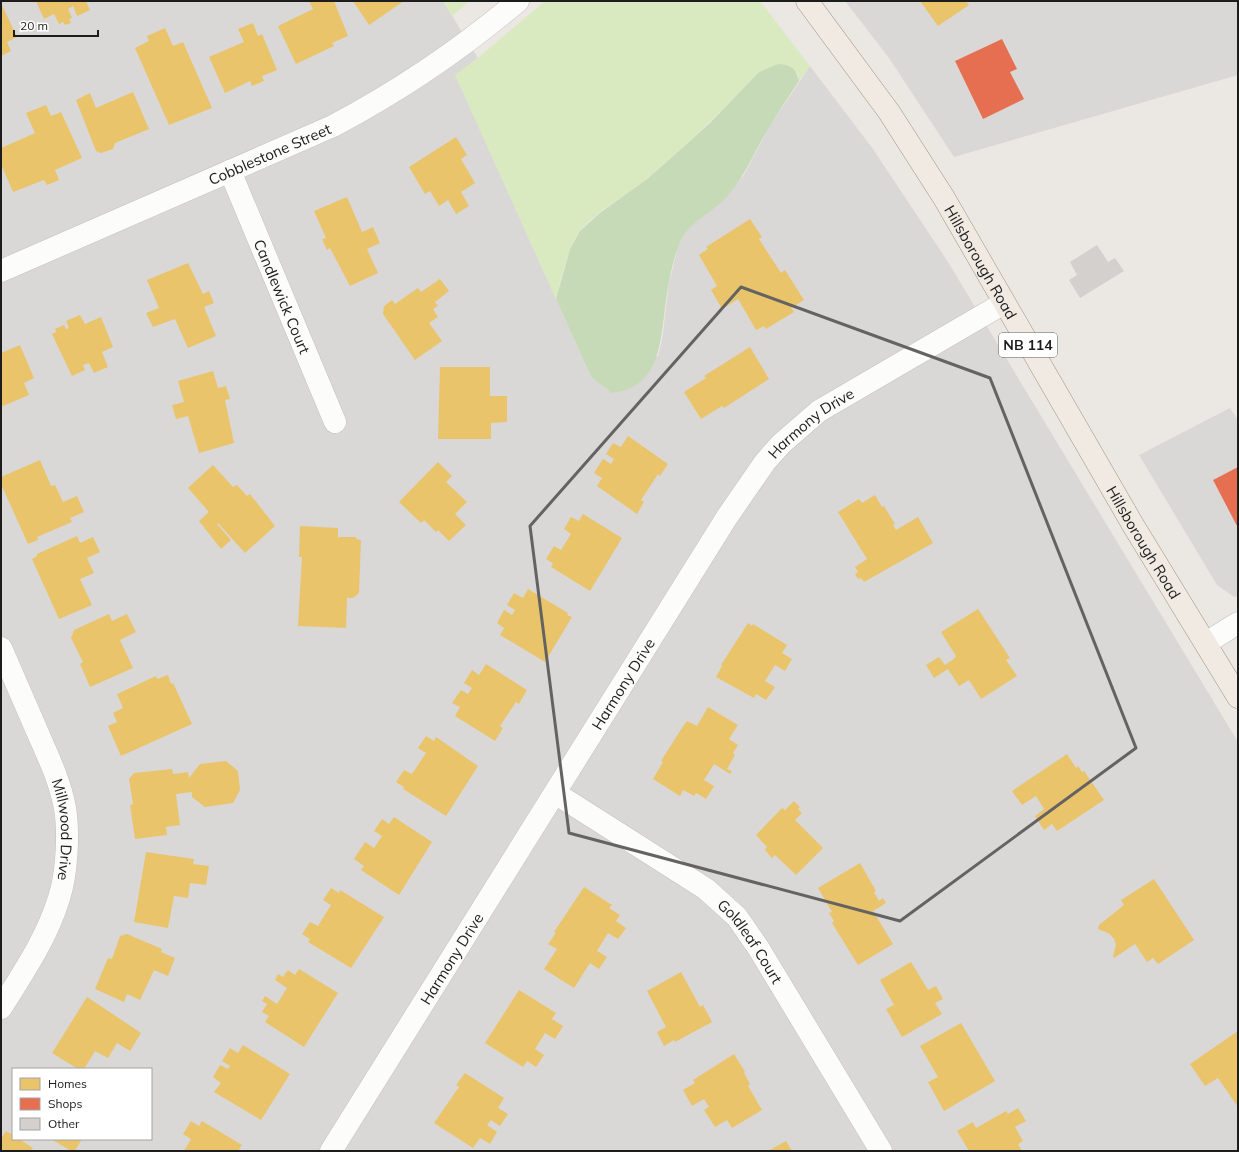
<svg xmlns="http://www.w3.org/2000/svg" width="1239" height="1152" viewBox="0 0 1239 1152" font-family="Mulish,sans-serif">
	<style>
		.residential { fill: #dad8d6; fill-rule: evenodd }
		.religious { fill: #d9d8d6 }
		.grass { fill: #d9eac1 }
		.forest { fill: #c7dab8 }
		.homes { fill: #e9c46a }
		.shops { fill: #e76f51 }
		.building { fill: #d3d0cd }
		.lines { fill: none; stroke-linecap: round; stroke-linejoin: round }
		.minor-casing { stroke: #c3c2c0; stroke-width: 23 }
		.major-casing { stroke: #a19481; stroke-width: 23 }
		.minor { stroke: #fcfcfb; stroke-width: 22 }
		.major { stroke: #f0eae3; stroke-width: 22 }
		.marked { fill: none; stroke: #646362; stroke-width: 3; stroke-linejoin: round }
		.labels { text-anchor: middle; dominant-baseline: central; stroke-width: 4; stroke-linejoin: round; paint-order: stroke }
		.shield { fill: #fff; stroke: #606060; stroke-width: 1 }
		.shield-label { font-size: 14px; font-weight: bold; fill: #1c1c1c }
		.street-label { font-size: 15px; fill: #1c1c1c; stroke: #fff }
	</style>
	<rect width="100%" height="100%" fill="#ebe8e4"/>
	<g class="residential">
		<path d="M1 1H443L478 58 456 75 591 377 658 356 662 340 669 283 679 243 688 228 735 186 744 175 769 127 810 66 873 149 948 262 1238 742V1151H1ZM13 1069H151V1139H13Z"/>
		<path d="M845 1H1238V75L954 157 889 58Z"/>
	</g>
	<path class="religious" d="M1230 408 1238 420V467L1213 480 1238 528V596L1234 597 1217 585 1139 455Z"/>
	<g class="grass">
		<path d="M443 1H470L452 16Z"/>
		<path d="M545 1H760L810 66 799 81 798 73 759 72C724 109 687 145 647 179 626 196 598 209 580 231 566 249 562 278 556 299L455 75 478 58Z"/>
	</g>
	<path class="forest" d="M778 64C791 65 796 68 799 81 785 102 771 123 759 145 749 164 740 183 725 199 709 215 687 223 679 245 671 266 668 286 665 308 660 346 659 387 612 393L591 377 556 299 570 249 580 231 601 212 646 180 670 159 710 123 759 72Z"/>
	<g class="homes">
		<path d="M36 1H86L90 10 77 16 73 6 68 9 72 18 69 19 71 23 65 25 63 22 59 24 54 14 44 19Z"/>
		<path d="M309 1H334L348 36 332 43 334 46 296 64 278 26 313 9Z"/>
		<path d="M353 1H404L369 25Z"/>
		<path d="M920 1H966L969 5 938 26Z"/>
		<path d="M1 3 17 37 7 42 11 51 1 56Z"/>
		<path d="M253 23 258 36 262 34 277 70 262 76 264 81 252 86 250 81 225 93 209 57 244 42 238 29Z"/>
		<path d="M165 28 173 46 183 42 212 108 169 125 135 48 149 41 147 36Z"/>
		<path d="M133 92 149 129 115 143 113 149 101 153 96 151 76 100 90 93 96 108Z"/>
		<path d="M46 105 51 116 61 112 82 158 55 170 59 180 47 185 44 180 13 192 1 164V148L35 133 26 113Z"/>
		<path d="M456 137 467 155 461 159 475 183 461 192 469 206 456 214 448 200 439 206 430 191 425 194 409 167Z"/>
		<path d="M347 197 362 232 373 227 380 243 367 249 378 273 350 286 330 248 327 250 322 239 326 238 314 211Z"/>
		<path d="M750 219 762 237 759 239 781 273 785 270 804 300 791 308 794 312 766 329 764 326 756 330 738 299 722 309 711 290 717 286 699 255 708 249 706 247Z"/>
		<path d="M188 263 203 294 209 291 214 303 204 307 216 336 188 348 175 319 153 327 146 313 159 308 147 280Z"/>
		<path d="M440 279 449 291 435 302 438 306 433 309 438 317 429 323 442 341 415 360 383 314 384 306 392 300 395 304 418 288 421 292Z"/>
		<path d="M80 315 85 324 101 317 113 347 102 352 108 367 94 373 89 363 83 365 85 370 72 376 52 334 56 332 55 329 64 325 66 329 69 328 66 321Z"/>
		<path d="M20 345 34 378 24 383 29 395 3 406 1 405V353Z"/>
		<path d="M750 347 769 379 724 408 722 406 701 419 684 392 706 378 704 376Z"/>
		<path d="M440 367H490V396H507V422L491 423V439H438Z"/>
		<path d="M213 371 218 388 226 386 230 399 225 400 234 443 199 453 188 416 176 419 172 405 184 402 178 381Z"/>
		<path d="M628 436 668 464 660 476 658 474 641 500 644 502 637 514 597 486 602 478 594 473 603 459 611 464 614 459 606 454 613 443 621 447Z"/>
		<path d="M40 460 51 486 55 485 63 502 77 496 84 512 70 518 72 522 37 537 38 540 28 544 1 484V477Z"/>
		<path d="M438 462 452 476 446 482 467 502 455 514 466 525 449 541 438 530 436 532 424 520 421 523 399 502Z"/>
		<path d="M213 465 233 487 237 485 247 496 250 494 275 526 245 553 218 523 217 524 231 540 221 549 199 521 209 512 188 488Z"/>
		<path d="M875 495 882 507 884 506 895 524 893 525 896 530 918 517 933 543 864 582 861 578 858 579 855 574 858 572 855 567 867 559 838 512 859 499 862 503Z"/>
		<path d="M583 514 622 538 590 591 551 567 553 563 546 559 554 546 561 550 571 534 564 529 571 517 579 521Z"/>
		<path d="M300 526 338 528V539L339 537H356V539L361 540 359 593 353 598H347L346 628 298 626 302 557H299Z"/>
		<path d="M77 536 80 543 93 537 100 552 87 558 94 573 80 579 92 605 59 619 32 559 37 556V554Z"/>
		<path d="M528 589 568 613 567 615 572 617 545 662 500 635 504 628 497 623 504 610 512 615 515 610 507 605 514 593 523 598Z"/>
		<path d="M978 609 1010 658 1006 660 1017 676 981 699 969 680 959 686 948 669 934 678 926 665 939 657 945 665 955 658 956 656 941 632Z"/>
		<path d="M109 614 112 621 127 614 136 632 120 640 133 668 90 687 80 664 83 662 71 638 74 630Z"/>
		<path d="M748 623 752 626 753 624 787 645 782 653 792 659 785 671 775 665 765 681 775 687 766 700 756 694 754 698 716 677 722 666 721 665Z"/>
		<path d="M486 664 527 690 519 704 516 702 500 726 503 728 495 741 455 716 460 707 452 703 461 690 468 694 472 688 464 683 472 670 479 675Z"/>
		<path d="M168 675 171 684 173 683 192 724 121 756 108 726 117 722 113 713 123 708 117 694 156 676 157 679Z"/>
		<path d="M708 707 738 725 729 739 738 745 733 753 735 755 727 769 732 771 730 774 714 764 704 780 714 786 706 799 696 793 694 796 683 790 680 796 653 779 663 762 661 761 682 728 687 721 697 726Z"/>
		<path d="M426 736 434 741 436 737 478 766 446 816 403 789 404 787 396 782 404 770 412 774 426 753 418 748Z"/>
		<path d="M1067 754 1076 768 1078 766 1082 772 1084 771 1104 800 1057 831 1052 824 1044 830 1035 816 1044 809 1036 796 1022 805 1012 791Z"/>
		<path d="M226 761 238 771 240 790 233 803 205 807 192 797V792L176 794 180 825 166 827 167 835 135 839 130 805 133 804 129 779 134 773 172 769 173 774 188 772 189 778 200 764Z"/>
		<path d="M794 801 800 807 798 809 802 813 795 820 823 848 796 875 775 855 772 858 765 850 767 847 756 835 782 808 785 810Z"/>
		<path d="M394 817 432 842 399 895 361 870 364 866 354 859 365 842 374 848 382 836 374 831 382 819 389 824Z"/>
		<path d="M146 852 194 859 193 864 209 866 206 885 190 883 188 898 174 896 168 928 134 922Z"/>
		<path d="M860 863 876 891 874 892 879 901 883 898 886 903 873 911 893 944 858 965 832 923 834 921 829 913 832 912 818 888Z"/>
		<path d="M1154 879 1194 940 1158 964 1153 958 1147 962 1135 944 1114 958 1113 956 1116 945 1114 939 1110 934 1098 929 1099 925 1124 905 1121 900Z"/>
		<path d="M584 887 612 905 609 908 620 915 616 921 626 928 618 939 608 933 597 951 607 957 599 969 590 963 574 988 544 969 557 949 548 944 556 933 554 932Z"/>
		<path d="M331 888 339 893 340 890 384 917 351 968 308 942 310 939 302 934 310 922 318 926 331 905 323 900Z"/>
		<path d="M127 934 162 949 161 952 175 958 168 976 154 970 140 1000 127 994 124 1002 95 989 108 958 112 959 120 936Z"/>
		<path d="M911 962 928 990 936 986 943 999 935 1003 942 1014 902 1037 886 1009 894 1005 880 980Z"/>
		<path d="M299 969 338 993 304 1047 265 1022 269 1016 262 1012 267 1004 262 1001 265 996 277 1004 287 988 275 980 278 974 283 977 288 970 295 975Z"/>
		<path d="M681 972 700 1007 703 1005 712 1022 675 1042 674 1040 664 1046 657 1032 666 1027 647 991Z"/>
		<path d="M519 990 556 1013 552 1019 563 1026 555 1039 545 1033 535 1049 544 1055 536 1067 527 1061 523 1067 485 1043Z"/>
		<path d="M87 997 141 1033 130 1051 117 1043 108 1058 95 1051 84 1069H78L52 1053Z"/>
		<path d="M961 1023 995 1081 944 1111 928 1082 938 1077 920 1046Z"/>
		<path d="M1238 1031V1107L1218 1078 1205 1086 1190 1064Z"/>
		<path d="M243 1045 290 1074 261 1120 214 1092 221 1083 213 1077 220 1065 228 1069 230 1066 222 1061 230 1048 238 1053Z"/>
		<path d="M734 1054 745 1072 744 1073 750 1084 748 1086 762 1110 732 1128 727 1120 715 1127 704 1110 709 1107 704 1099 692 1106 683 1090 695 1083 693 1080Z"/>
		<path d="M465 1073 504 1098 498 1108 508 1114 500 1126 491 1120 487 1125 497 1132 490 1144 480 1138 473 1148 434 1123 459 1087 456 1085Z"/>
		<path d="M1018 1108 1026 1121 1015 1127 1023 1141 1018 1144 1022 1151H969L957 1131 973 1122 976 1128 1006 1111 1008 1114Z"/>
		<path d="M191 1121 199 1126 202 1121 242 1145 238 1151H184L191 1139 183 1134Z"/>
		<path d="M6 1131 13 1135V1139H19L33 1148 30 1151H1V1139Z"/>
		<path d="M51 1139H82L75 1151H71Z"/>
		<path d="M786 1141 792 1151H768Z"/>
	</g>
	<g class="shops">
		<path d="M1002 39 1017 69 1010 72 1024 99 983 119 955 61Z"/>
		<path d="M1238 467V528L1213 480Z"/>
	</g>
	<path class="building" d="M1097 245 1108 262 1115 258 1124 271 1080 298 1069 280 1077 275 1070 262Z"/>
	<g class="lines">
		<defs>
			<g id="minor">
				<path id="s1" d="M230 171 335 422"/>
				<path id="s2" d="M1 271 333 126C401 90 459 51 518 1"/>
				<path d="M1206 643 1238 623"/>
				<path id="s3" d="M1 648C13 676 25 703 37 731 48 756 60 781 65 808 69 833 67 874 59 898 47 938 23 973 1 1008"/>
				<path id="s4" d="M555 793 706 889 737 917 759 949 881 1151"/>
				<path id="s5" d="M331 1151 727 517 765 462 781 444 819 411 1004 303"/>
			</g>
			<g id="major">
				<path id="s6" d="M807 1 889 112 944 198 1133 525 1238 697"/>
			</g>
		</defs>
		<use href="#minor" class="minor-casing"/>
		<use href="#major" class="major-casing"/>
		<use href="#minor" class="minor"/>
		<use href="#major" class="major"/>
	</g>
	<path class="marked" d="M741 287 990 378 1136 748 900 921 569 833 530 526Z"/>
	<g class="labels">
		<rect class="shield" x="999" y="333" width="58" height="24" rx="3"/>
		<g class="shield-label">
			<text x="1028" y="345">NB 114</text>
		</g>
		<g class="street-label">
			<text stroke="none"><textPath href="#s2" startOffset="293">Cobblestone Street</textPath></text>
			<text stroke="none"><textPath href="#s6" startOffset="314">Hillsborough Road</textPath></text>
			<text stroke="none"><textPath href="#s1" startOffset="136">Candlewick Court</textPath></text>
			<text stroke="none"><textPath href="#s5" startOffset="875">Harmony Drive</textPath></text>
			<text stroke="none"><textPath href="#s6" startOffset="638">Hillsborough Road</textPath></text>
			<text stroke="none"><textPath href="#s5" startOffset="551">Harmony Drive</textPath></text>
			<text stroke="none"><textPath href="#s3" startOffset="194">Millwood Drive</textPath></text>
			<text stroke="none"><textPath href="#s4" startOffset="248">Goldleaf Court</textPath></text>
			<text stroke="none"><textPath href="#s5" startOffset="227">Harmony Drive</textPath></text>
		</g>
	</g>
	<rect width="1239" height="1152" fill="none" stroke="#1c1c1c" stroke-width="4"/>
	<rect x="12" y="1068" width="140" height="72" fill="#ffffff" stroke="#a4a4a4"/>
	<rect x="20" y="1078" width="20" height="12" fill="#e9c46a" stroke="#a4a4a4"/>
	<text x="48" y="1088" font-size="12" fill="#1c1c1c">Homes</text>
	<rect x="20" y="1098" width="20" height="12" fill="#e76f51" stroke="#a4a4a4"/>
	<text x="48" y="1108" font-size="12" fill="#1c1c1c">Shops</text>
	<rect x="20" y="1118" width="20" height="12" fill="#d3d0cd" stroke="#a4a4a4"/>
	<text x="48" y="1128" font-size="12" fill="#1c1c1c">Other</text>
	<path d="M14 30v6h84v-6" fill="none" stroke="#1c1c1c" stroke-width="2"/>
	<text x="20" y="30" font-size="12" fill="#1c1c1c" stroke="#ffffff" stroke-width="3" paint-order="stroke">20 m</text>
</svg>
